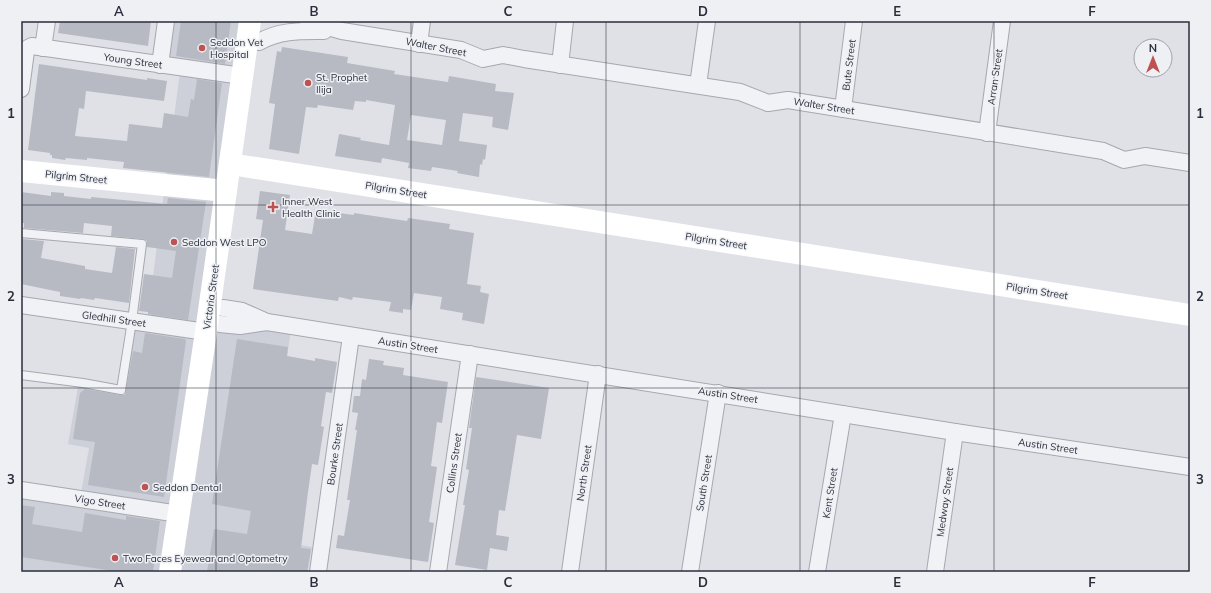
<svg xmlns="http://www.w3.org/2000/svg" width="1211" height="593" viewBox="0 0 1211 593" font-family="Mulish,sans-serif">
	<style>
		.built { fill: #cdd0d8 }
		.building { fill: #b7bac3; fill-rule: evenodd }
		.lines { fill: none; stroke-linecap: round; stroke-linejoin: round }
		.lane-casing { stroke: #a5a8b0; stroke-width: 10 }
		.street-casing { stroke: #a5a8b0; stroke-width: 18 }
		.lane { stroke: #f1f2f5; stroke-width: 8 }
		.street { stroke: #f1f2f5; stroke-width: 16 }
		.secondary { stroke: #fff; stroke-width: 22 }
		.grid { fill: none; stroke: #2a2e3c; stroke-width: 1; stroke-opacity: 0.55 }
		.poi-dot { fill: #be5151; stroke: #eef0f4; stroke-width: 1.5 }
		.labels { text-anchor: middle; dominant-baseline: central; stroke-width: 3; stroke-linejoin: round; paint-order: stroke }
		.poi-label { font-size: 10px; fill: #2a2e3c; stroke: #eef0f4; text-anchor: start }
		.street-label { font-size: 10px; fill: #2a2e3c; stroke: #eef0f4 }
		.neatline { fill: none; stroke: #2a2e3c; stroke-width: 1.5 }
		.grid-label { font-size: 13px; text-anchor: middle; font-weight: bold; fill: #2a2e3c }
	</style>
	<rect width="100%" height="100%" fill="#dfe1e7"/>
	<path class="built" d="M162 21H251L213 318 291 329 261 538 312 547 308 572H21V484L81 493 89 448 68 444 78 387 116 393 127 327 146 329 180 72 157 68Z"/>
	<g class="building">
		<path d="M60 21H151L148 46 58 33Z"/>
		<path d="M181 21H231L225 64 176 56Z"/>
		<path d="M282 47 348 57 347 63 395 71 394 74 448 82 449 76 496 84 495 91 514 93 508 130 492 127 493 117 463 113 459 141 487 145 485 160 483 159 482 165 480 164 479 177 457 173 458 171 432 167 431 171 408 168 409 163 382 158 381 163 335 156 339 134 361 138 360 140 389 145 395 105 366 100V102L355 101 353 110 318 105 317 108 306 107 299 154 269 149 275 104 269 103 277 51 281 52ZM411 115 446 120 442 145 407 140Z"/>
		<path d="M39 64 147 80V78L167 81 164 101 86 91 84 109 79 108 75 136 127 141 129 124 162 128 164 113 188 117 191 99 194 100 197 79 222 83 209 177 123 168 124 162 87 158V160L66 158 65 160 52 158V155H50V153L28 150Z"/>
		<path d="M260 191 290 195 285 230 312 234 316 210 354 215V213L407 221 408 218 450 224 449 229 474 233 467 284 481 286 480 292 489 294 484 324 462 320 463 313 440 309 442 297 414 293 411 310 403 309V313L389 311 391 302 353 297 352 300 339 297 338 301 253 289 263 220 256 219Z"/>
		<path d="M21 192 51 196V192L64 193V196L91 199V197L167 204 168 198 206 202 188 320 148 314V312L139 311 144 274 172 278 176 251 147 247V241L143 239 111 236 112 226 84 223 83 233 24 228V223H21Z"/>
		<path d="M22 239 44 241 41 258 85 266V269L112 273 116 247 135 249 129 303 95 298 94 300 81 298 80 299 60 296V292L21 284Z"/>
		<path d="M145 333 185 339 186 341 164 497 88 485 95 442 73 439 80 393 85 389 120 395H125L133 351 142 353Z"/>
		<path d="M237 339 288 347 287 356 315 361V358L337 362 332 393 326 392 321 426 324 427 318 465 312 464 308 492 301 548 311 549 307 572H207L214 529 247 534 251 511 212 504Z"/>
		<path d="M369 359 384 361 383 365 404 368 403 375 448 382 442 423 437 422 431 466 437 467 429 522 434 523 428 562 336 548 338 535 344 536 350 500H347L357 430H355L358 413 352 412 354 396H360L362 379 366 380Z"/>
		<path d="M476 377 549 388 541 439 517 435 505 511 499 510 496 535 509 537 507 551 490 548 487 570 455 565 465 505H463L469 470 466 469 472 428H469Z"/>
		<path d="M21 505 35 507 32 524 82 532 85 513 126 520V516L160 521 153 572H120L21 557Z"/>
	</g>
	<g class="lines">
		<defs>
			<path id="lane" d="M21 233 142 244 132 321 121 390 83 383 21 375"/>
			<g id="street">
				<path d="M308 21 342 31 461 50 483 59 503 55 524 59 740 92 768 103 788 100 1103 151 1124 160 1145 156 1190 163"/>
				<path d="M259 42C280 30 301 31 324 31"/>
				<path d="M419 44 422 21"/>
				<path d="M43 48 47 21"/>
				<path d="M160 65 166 21"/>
				<path d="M560 65 565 21"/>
				<path d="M698 85 707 21"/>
				<path d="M21 89 26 51 28 48 32 46 242 76"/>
				<path d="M843 109 854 21"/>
				<path d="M987 133 1002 21"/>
				<path d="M21 305 206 332"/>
				<path d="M223 308 242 311 267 322 955 432 1190 467"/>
				<path d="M220 324 240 326 267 322"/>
				<path d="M21 490 179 514"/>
				<path d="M318 572 351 336"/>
				<path d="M438 572 470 354"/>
				<path d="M570 572 598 374"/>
				<path d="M690 572 718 393"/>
				<path d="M817 572 843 414"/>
				<path d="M935 572 955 432"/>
			</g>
		</defs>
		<use href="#lane" class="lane-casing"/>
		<use href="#street" class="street-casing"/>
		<use href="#lane" class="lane"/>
		<use href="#street" class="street"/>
		<g class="secondary">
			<path d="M243 166 1190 315"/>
			<path d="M21 171 226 191"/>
			<path d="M170 572 206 332 250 21"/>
		</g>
	</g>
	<path class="grid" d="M216 21V572M411 21V572M606 21V572M800 21V572M994 21V572M21 205H1190M21 388H1190"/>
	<g class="poi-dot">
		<circle cx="202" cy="48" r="4"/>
		<circle cx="308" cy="83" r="4"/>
		<path d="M271 201h4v4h4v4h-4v4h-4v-4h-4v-4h4z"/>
		<circle cx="174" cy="242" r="4"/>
		<circle cx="145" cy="487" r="4"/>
		<circle cx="115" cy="558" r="4"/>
	</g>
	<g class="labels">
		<g class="poi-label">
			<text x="210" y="42">Seddon Vet<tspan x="210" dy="12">Hospital</tspan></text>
			<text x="316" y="77">St. Prophet<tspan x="316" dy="12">Ilija</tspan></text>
			<text x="282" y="201">Inner West<tspan x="282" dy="12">Health Clinic</tspan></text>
			<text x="182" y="242">Seddon West LPO</text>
			<text x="153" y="487">Seddon Dental</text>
			<text x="123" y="558">Two Faces Eyewear and Optometry</text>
		</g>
		<g class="street-label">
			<text transform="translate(436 47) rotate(11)">Walter Street</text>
			<text transform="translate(133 61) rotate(8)">Young Street</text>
			<text transform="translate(849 65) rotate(-83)">Bute Street</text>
			<text transform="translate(995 77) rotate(-82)">Arran Street</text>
			<text transform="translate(824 106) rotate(9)">Walter Street</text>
			<text transform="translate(76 177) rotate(6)">Pilgrim Street</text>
			<text transform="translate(396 190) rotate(9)">Pilgrim Street</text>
			<text transform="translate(716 241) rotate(9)">Pilgrim Street</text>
			<text transform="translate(1037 291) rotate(9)">Pilgrim Street</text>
			<text transform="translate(211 297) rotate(-82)">Victoria Street</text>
			<text transform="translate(114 319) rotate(8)">Gledhill Street</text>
			<text transform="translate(408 345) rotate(9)">Austin Street</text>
			<text transform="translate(728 395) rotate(9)">Austin Street</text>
			<text transform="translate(1048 446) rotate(8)">Austin Street</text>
			<text transform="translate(335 454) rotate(-82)">Bourke Street</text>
			<text transform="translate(454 463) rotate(-82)">Collins Street</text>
			<text transform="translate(584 473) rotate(-82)">North Street</text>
			<text transform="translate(704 483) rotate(-81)">South Street</text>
			<text transform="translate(830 493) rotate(-81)">Kent Street</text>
			<text transform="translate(100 502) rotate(9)">Vigo Street</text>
			<text transform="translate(945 502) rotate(-82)">Medway Street</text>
		</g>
	</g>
	<rect width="1211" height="593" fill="none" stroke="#eef0f4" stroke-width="44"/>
	<g transform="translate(1153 58)"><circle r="19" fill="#eef0f4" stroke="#a0a2aa"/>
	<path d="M0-3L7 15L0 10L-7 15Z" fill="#be5151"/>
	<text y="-6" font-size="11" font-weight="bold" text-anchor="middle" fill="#2a2e3c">N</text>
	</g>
	<rect x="22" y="22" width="1167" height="549" class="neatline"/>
	<g class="grid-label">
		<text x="119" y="16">A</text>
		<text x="314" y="16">B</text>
		<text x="508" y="16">C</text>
		<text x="703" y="16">D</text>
		<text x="897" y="16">E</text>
		<text x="1092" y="16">F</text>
		<text x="11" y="118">1</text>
		<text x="1200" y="118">1</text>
		<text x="11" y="301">2</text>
		<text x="1200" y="301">2</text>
		<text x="11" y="484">3</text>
		<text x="1200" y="484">3</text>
		<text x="119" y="587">A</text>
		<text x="314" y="587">B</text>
		<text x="508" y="587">C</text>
		<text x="703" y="587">D</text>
		<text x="897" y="587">E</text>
		<text x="1092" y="587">F</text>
	</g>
</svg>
